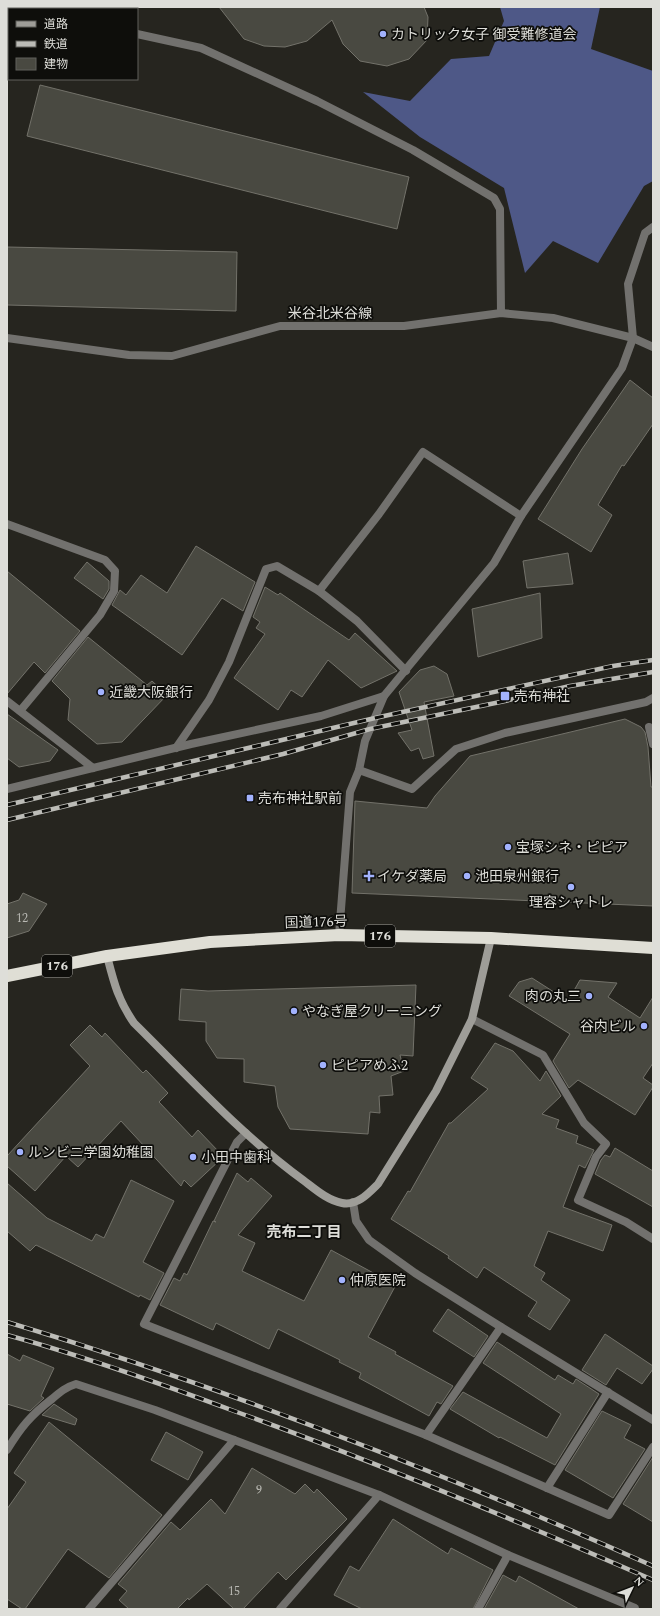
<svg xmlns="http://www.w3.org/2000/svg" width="660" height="1616" viewBox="0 0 660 1616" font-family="Spectral,'Noto Sans JP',serif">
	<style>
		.forest { fill: #4e5887 }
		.building { fill: #494941; stroke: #73726a }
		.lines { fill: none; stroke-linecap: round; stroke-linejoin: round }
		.street { stroke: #72716e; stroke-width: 8 }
		.secondary { stroke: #9e9d98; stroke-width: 8 }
		.highway { stroke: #dfded5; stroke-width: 12 }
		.rail-casing { stroke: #bcbcb7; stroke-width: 4.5 }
		.rail { stroke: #0e0e0b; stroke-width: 3; stroke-dasharray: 9; stroke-linecap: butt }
		.poi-dot { fill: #a2b2fd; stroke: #0e0e0b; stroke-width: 1.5 }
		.labels { text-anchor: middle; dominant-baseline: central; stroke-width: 3.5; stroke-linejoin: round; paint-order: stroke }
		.number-label { font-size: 12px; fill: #b9b9b3 }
		.shield { fill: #0e0e0b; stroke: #a0a09b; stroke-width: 1 }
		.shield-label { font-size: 13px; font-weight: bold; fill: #deded9 }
		.poi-label { font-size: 14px; fill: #deded9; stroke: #0e0e0b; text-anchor: start }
		.street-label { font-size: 14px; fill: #deded9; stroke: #0e0e0b }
		.neighbourhood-label { font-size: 15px; font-weight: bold; fill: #deded9; stroke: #0e0e0b }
	</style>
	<rect width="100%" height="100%" fill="#26251f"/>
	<path class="forest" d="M500 7H600L591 49 653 71V181L644 186 598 263 553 241 525 273 504 188 420 137 363 92 410 101 451 59 489 56 504 21Z"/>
	<g class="building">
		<path d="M219 7H424L428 17 427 40 409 59 387 66 360 61 343 44 332 20 307 41 285 47 264 46 244 39Z"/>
		<path d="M40 85 409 177 397 229 27 136Z"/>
		<path d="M7 247 237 252 236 311 7 305Z"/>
		<path d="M630 380 653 398V424L624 466 622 465 598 505 612 515 591 552 538 519 582 449Z"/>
		<path d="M196 546 255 582 243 611 222 598 182 655 112 605 120 590 126 595 141 575 167 593Z"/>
		<path d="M568 553 573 584 527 588 523 561Z"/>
		<path d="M87 562 109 581V589L103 599 74 578Z"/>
		<path d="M7 571 80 631 45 673 34 662 7 694Z"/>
		<path d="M265 587 278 595 280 593 349 640 355 633 397 671 361 688 328 660 302 697 291 690 278 710 234 678 265 634 256 628 260 622 253 617Z"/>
		<path d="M540 593 542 638 478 657 472 609Z"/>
		<path d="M88 637 147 685 152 681 167 695 122 742 97 744 68 720 70 699 52 681Z"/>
		<path d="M434 666 447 674 454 696 424 702 434 756 423 759 419 748 411 751 398 733 412 730 399 692 420 670Z"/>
		<path d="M7 714 58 750 50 761 19 767 7 758Z"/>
		<path d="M625 719 641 727 645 732 648 747 651 787H653V906L352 893 355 801 427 808 435 796 470 756Z"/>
		<path d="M23 893 47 904 29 931 7 938V904L19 900Z"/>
		<path d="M532 978 568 1001 580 980 617 983 608 997 640 1018 653 997V1063L643 1078 653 1085V1087L635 1115 578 1080 569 1088 553 1061 570 1034 509 996 519 982Z"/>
		<path d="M416 985 413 1056 400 1055 404 1071 391 1076 393 1095 379 1096 380 1113 370 1112 368 1134 290 1129 278 1107 275 1086 244 1082V1059L217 1058 206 1041V1022L179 1020 181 989 208 991Z"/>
		<path d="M90 1025 102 1037 105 1033 143 1073 146 1070 168 1093 159 1102 192 1137 198 1130 220 1153 216 1156 220 1160 191 1187 184 1180 181 1186 121 1121 78 1167 66 1156 35 1191 7 1166V1156L90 1066 70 1045Z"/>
		<path d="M495 1043 513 1051 540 1081 546 1071 561 1096 542 1114 559 1120 556 1128 578 1136 576 1143 594 1150 585 1168 579 1165 563 1207 612 1225 603 1251 548 1231 534 1266 545 1273 541 1280 570 1300 550 1330 528 1316 537 1302 484 1267 477 1278 448 1258 449 1256 391 1219 408 1191 410 1192 449 1123H451L488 1089 471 1078Z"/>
		<path d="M615 1148 653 1171V1207L595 1174 601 1160 605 1155 610 1157Z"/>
		<path d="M237 1173 248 1182 251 1178 272 1196 238 1235 255 1243 242 1271 304 1301 331 1250 379 1276 381 1272 398 1281 368 1337 396 1352 395 1354 453 1386 441 1404 437 1402 429 1416 359 1378 361 1373 339 1362 340 1360 278 1329 269 1349 216 1323 213 1330 160 1305 174 1278 180 1281 184 1273 187 1275 213 1221 216 1222 214 1221Z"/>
		<path d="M131 1180 174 1201 143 1262 164 1273 150 1300 140 1295 139 1297 36 1245 30 1251 7 1231V1183L47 1218 92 1241 96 1234 104 1238Z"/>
		<path d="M448 1309 488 1336 474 1357 433 1331Z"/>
		<path d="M605 1334 653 1366V1369L642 1384 617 1368 606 1385 582 1370Z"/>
		<path d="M497 1342 555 1380 558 1375 573 1384 576 1379 599 1394 555 1465 500 1437 499 1438 450 1409 463 1392 547 1438 561 1414 483 1363Z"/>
		<path d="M7 1354 20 1361 23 1355 54 1368 41 1396 44 1398 30 1411 7 1404Z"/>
		<path d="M54 1404 77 1419 75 1425 42 1415Z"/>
		<path d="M602 1411 631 1425 624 1438 645 1449 613 1498 565 1470Z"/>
		<path d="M49 1422 162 1515 109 1578 68 1549 25 1609H22L7 1599V1509L26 1482 14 1473Z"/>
		<path d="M166 1432 203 1452 188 1480 151 1460Z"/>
		<path d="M653 1457V1522L623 1504Z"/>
		<path d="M252 1468 295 1494 305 1484 314 1493 317 1489 347 1519 286 1580 278 1572 243 1609H234L207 1584 189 1600 188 1598 177 1609H129L119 1600 127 1591 118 1584 171 1522 180 1530 211 1499 225 1514Z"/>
		<path d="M393 1519 448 1554 451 1548 493 1570 473 1609H362L334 1595 350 1566 359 1571Z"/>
		<path d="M503 1575 516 1582 519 1576 579 1609H484Z"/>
	</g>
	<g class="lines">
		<g class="street">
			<path d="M7 28 9 27"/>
			<path d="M137 34 201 48 317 101 413 150 494 198 500 209 501 313"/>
			<path d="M7 338 129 355 172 356 280 326H404L501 313 553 318 633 338 653 347"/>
			<path d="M7 524 105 560 115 571 114 591 100 615 20 711"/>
			<path d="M319 591 379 514 423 452 521 516"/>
			<path d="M7 701 93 768"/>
			<path d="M649 727 653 744"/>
			<path d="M176 748 209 700 229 662 266 569 277 566 319 591 357 621 406 671"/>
			<path d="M359 770 365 741 384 696"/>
			<path d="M7 789 191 744 321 716 384 696 494 563 521 516 622 368 633 338 628 284 645 233 653 227"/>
			<path d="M339 935 350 792 359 770 412 789 456 749 505 733 646 702 653 698"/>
			<path d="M472 1019 543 1055 584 1123 606 1144 596 1157 578 1200 626 1222 653 1239"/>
			<path d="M246 1133 237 1142 144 1324 426 1435 609 1515 653 1447"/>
			<path d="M353 1202 356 1221 369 1240 415 1273 501 1327 653 1420"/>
			<path d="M426 1435 501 1327"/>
			<path d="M7 1450C21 1427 31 1415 52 1399 60 1392 66 1387 76 1384L155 1410 379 1495 508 1555 635 1608V1609"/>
			<path d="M547 1488 608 1392"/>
			<path d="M89 1609 234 1440"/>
			<path d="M280 1609 379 1495"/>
			<path d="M478 1609 508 1555"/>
		</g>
		<path class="secondary" d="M107 956C114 983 118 1000 134 1023 188 1076 241 1135 303 1180 315 1189 327 1200 342 1203 357 1206 368 1194 378 1184L436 1091 472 1019 491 938"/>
		<path class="highway" d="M7 976 107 956 210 942 339 935 491 938 653 948"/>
		<defs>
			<g id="rail">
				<path d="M7 805 375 718 613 666 653 660"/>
				<path d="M7 820 283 754 370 729 505 701 570 686 653 672"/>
				<path d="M7 1322C227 1388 443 1473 653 1566"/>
				<path d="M7 1335C84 1356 159 1383 234 1411 376 1462 515 1520 653 1580"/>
			</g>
		</defs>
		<use href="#rail" class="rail-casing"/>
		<use href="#rail" class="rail"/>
	</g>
	<g class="poi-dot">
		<circle cx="383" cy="34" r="4"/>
		<circle cx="101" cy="692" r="4"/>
		<rect x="500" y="691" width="10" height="10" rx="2"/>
		<rect x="246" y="794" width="8" height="8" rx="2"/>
		<circle cx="508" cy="847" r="4"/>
		<path d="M367 870h4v4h4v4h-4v4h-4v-4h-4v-4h4z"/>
		<circle cx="467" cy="876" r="4"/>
		<circle cx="571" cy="887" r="4"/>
		<circle cx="589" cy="996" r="4"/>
		<circle cx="294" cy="1011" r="4"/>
		<circle cx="644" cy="1026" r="4"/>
		<circle cx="323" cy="1065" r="4"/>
		<circle cx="20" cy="1152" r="4"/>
		<circle cx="193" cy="1157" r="4"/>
		<circle cx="342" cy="1280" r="4"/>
	</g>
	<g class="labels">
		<g class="number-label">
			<text x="22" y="918">12</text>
			<text x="259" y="1490">9</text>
			<text x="234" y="1591">15</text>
		</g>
		<g class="shield">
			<rect x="365" y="925" width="30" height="22" rx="3"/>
			<rect x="42" y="955" width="30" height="22" rx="3"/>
		</g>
		<g class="shield-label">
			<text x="380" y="936">176</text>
			<text x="57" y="966">176</text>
		</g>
		<g class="poi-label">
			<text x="391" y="34">カトリック女子 御受難修道会</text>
			<text x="109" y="692">近畿大阪銀行</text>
			<text x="514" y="696">売布神社</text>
			<text x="258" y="798">売布神社駅前</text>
			<text x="516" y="847">宝塚シネ・ピピア</text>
			<text x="377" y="876">イケダ薬局</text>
			<text x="475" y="876">池田泉州銀行</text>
			<text x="571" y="902" text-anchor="middle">理容シャトレ</text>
			<text x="581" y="996" text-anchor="end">肉の丸三</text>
			<text x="302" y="1011">やなぎ屋クリーニング</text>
			<text x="636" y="1026" text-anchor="end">谷内ビル</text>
			<text x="331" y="1065">ピピアめふ2</text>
			<text x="28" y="1152">ルンビニ学園幼稚園</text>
			<text x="201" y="1157">小田中歯科</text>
			<text x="350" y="1280">仲原医院</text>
		</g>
		<g class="street-label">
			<text x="330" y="313">米谷北米谷線</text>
			<text transform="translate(316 922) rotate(-2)">国道176号</text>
		</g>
		<g class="neighbourhood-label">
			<text x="304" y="1232">売布二丁目</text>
		</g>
	</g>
	<rect width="660" height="1616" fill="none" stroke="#deded9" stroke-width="16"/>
	<rect x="8" y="8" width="130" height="72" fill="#0e0e0b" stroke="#61615d"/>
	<rect x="16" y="21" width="20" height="6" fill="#9e9d98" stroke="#61615d"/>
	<text x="44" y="28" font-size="12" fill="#deded9">道路</text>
	<rect x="16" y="41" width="20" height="6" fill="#bcbcb7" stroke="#61615d"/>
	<text x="44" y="48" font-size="12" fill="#deded9">鉄道</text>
	<rect x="16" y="58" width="20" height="12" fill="#494941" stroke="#61615d"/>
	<text x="44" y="68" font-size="12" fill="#deded9">建物</text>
	<g transform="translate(632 1588) rotate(47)" stroke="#0e0e0b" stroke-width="3" paint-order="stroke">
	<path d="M0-3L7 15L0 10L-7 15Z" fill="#deded9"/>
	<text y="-6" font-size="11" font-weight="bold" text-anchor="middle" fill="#deded9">N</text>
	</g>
</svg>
